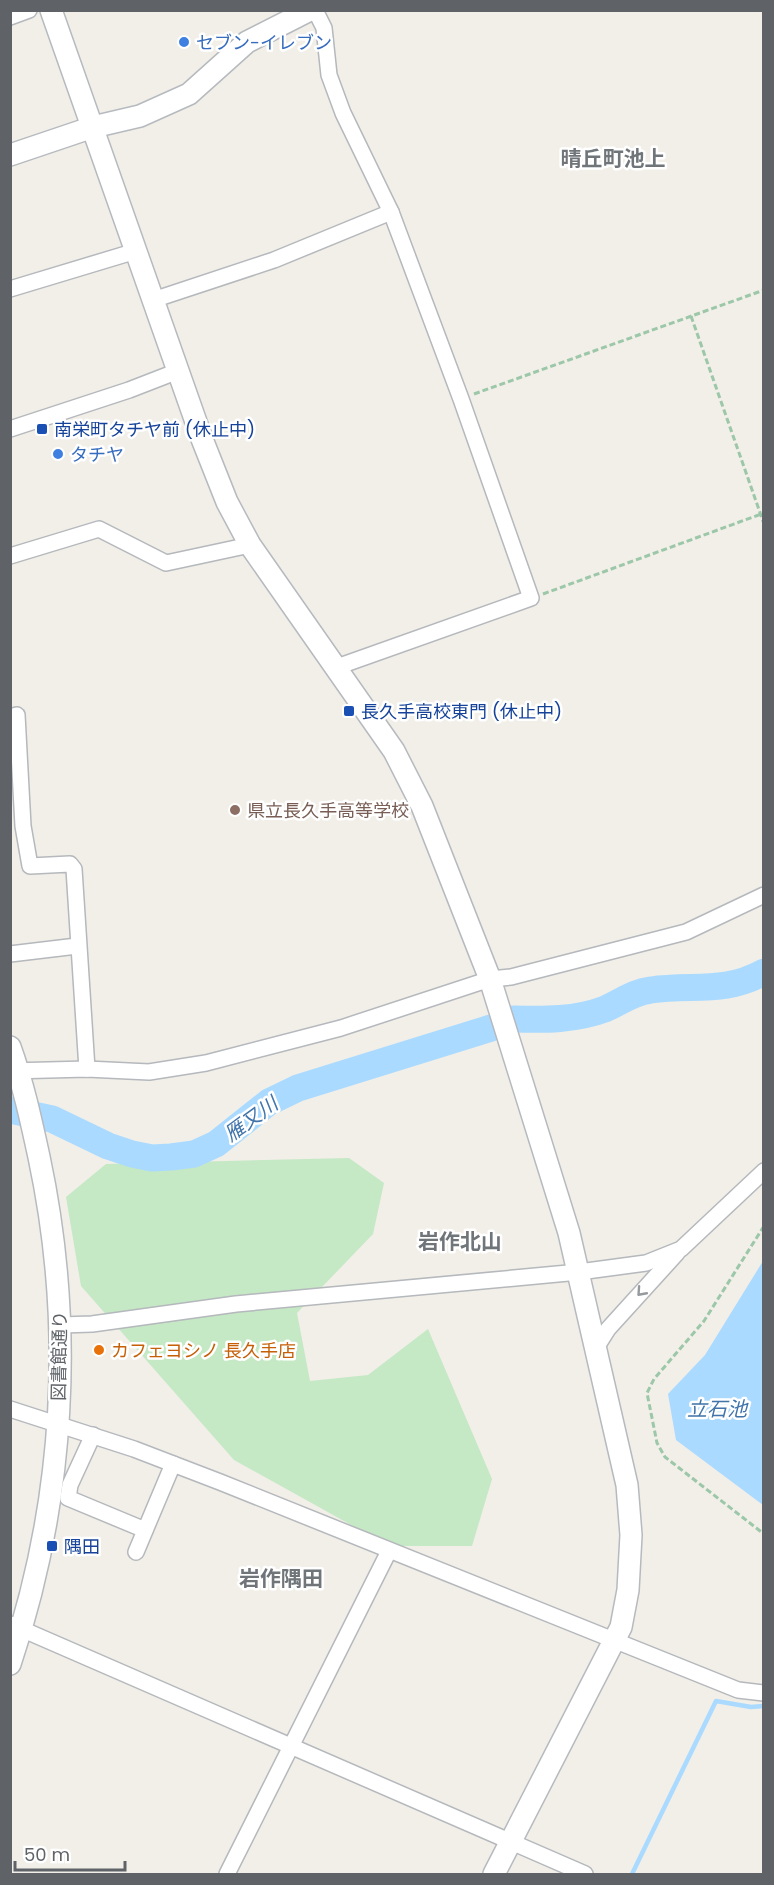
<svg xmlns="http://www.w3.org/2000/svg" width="774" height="1885" viewBox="0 0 774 1885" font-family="Poppins,'Noto Sans JP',sans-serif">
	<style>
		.green { fill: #c5e8c5 }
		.water { fill: #aadaff }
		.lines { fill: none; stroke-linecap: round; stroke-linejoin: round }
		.stream { stroke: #aadaff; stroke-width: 4.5 }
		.river { stroke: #aadaff; stroke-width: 27 }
		.street-casing { stroke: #b5b8bc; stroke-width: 18 }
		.secondary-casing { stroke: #b6babf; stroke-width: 24 }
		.path { stroke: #9cc7a9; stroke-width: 3; stroke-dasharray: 6 3; stroke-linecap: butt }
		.street { stroke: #fff; stroke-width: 15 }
		.secondary { stroke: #fff; stroke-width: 21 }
		.oneway { stroke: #979a9d }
		.shop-dot { fill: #3f7fe0; stroke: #fff; stroke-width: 2 }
		.transit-dot { fill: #1a4fb4; stroke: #fff; stroke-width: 2 }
		.education-dot { fill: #8d6e63; stroke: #fff; stroke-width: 2 }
		.food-dot { fill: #e8710a; stroke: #fff; stroke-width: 2 }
		.labels { text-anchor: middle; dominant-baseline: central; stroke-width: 5; stroke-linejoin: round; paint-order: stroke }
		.shop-label { font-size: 18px; fill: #366cbe; stroke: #fff; text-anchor: start }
		.transit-label { font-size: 18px; fill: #164399; stroke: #fff; text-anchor: start }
		.education-label { font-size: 18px; fill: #785e54; stroke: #fff; text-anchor: start }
		.food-label { font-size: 18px; fill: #c56008; stroke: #fff; text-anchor: start }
		.street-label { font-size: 18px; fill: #5f6368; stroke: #fff }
		.water-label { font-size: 20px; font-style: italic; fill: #4174aa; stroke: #fff }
		.quarter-label { font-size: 21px; font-weight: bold; fill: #70757a; stroke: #fff }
	</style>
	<rect width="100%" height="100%" fill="#f1efe8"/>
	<path class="green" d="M349 1158 384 1183 373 1234 297 1313 310 1381 368 1375 428 1329 492 1479 472 1546H389L234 1460 81 1286 66 1197 106 1164Z"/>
	<path class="water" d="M763 1261V1505L676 1440 668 1394 705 1355Z"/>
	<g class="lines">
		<path class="stream" d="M632 1874 716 1701 751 1707 764 1706"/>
		<g class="river">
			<path d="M514 1019C544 1020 576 1020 605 1009 621 1002 633 992 651 990 693 984 724 994 764 972"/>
			<path d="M10 1110 52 1119 108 1146 132 1154 152 1158 171 1157 194 1154 216 1144 269 1102 298 1088 491 1028"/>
		</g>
		<defs>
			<g id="street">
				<path d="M315 10 324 28 329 75 343 113 391 212 461 399 531 598 334 668"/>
				<path d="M10 17 29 10"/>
				<path d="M10 289 136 251"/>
				<path d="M153 300 274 260 391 212"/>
				<path d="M10 429 129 390 178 371"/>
				<path d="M10 556 99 529 166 563 250 545"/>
				<path d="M10 717 17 715 23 826 30 866 70 864 74 869 87 1069"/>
				<path d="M10 954 77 946"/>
				<path d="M10 1071 87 1069 149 1072 206 1063 341 1028 490 979 511 977 686 932 764 895"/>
				<path d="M61 1325 92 1324 236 1304 579 1272 646 1263 681 1249 764 1171"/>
				<path d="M596 1348 608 1329 677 1253"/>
				<path d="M10 1409 134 1449 220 1482 738 1690 764 1693"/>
				<path d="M93 1435 70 1485 68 1498 145 1530"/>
				<path d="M136 1552 173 1464"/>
				<path d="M10 1624 585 1874"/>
				<path d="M227 1874 389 1551"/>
			</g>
			<g id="secondary">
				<path d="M51 10 202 439 227 502 250 545 394 751 422 806 490 979 569 1233 627 1485 631 1535 628 1590 621 1627 494 1874"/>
				<path d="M10 155 93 127 140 116 189 94 247 42 310 10"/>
				<path d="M10 1047C23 1083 31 1120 39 1157 75 1326 65 1500 10 1664"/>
			</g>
		</defs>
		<use href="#street" class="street-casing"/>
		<use href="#secondary" class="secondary-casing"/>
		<g class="path">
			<path d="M691 316 764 524"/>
			<path d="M474 394 764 290"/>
			<path d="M543 594 764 513"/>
			<path d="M764 1226 704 1321 654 1379 647 1393 657 1443 665 1457 764 1534"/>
		</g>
		<use href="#street" class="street"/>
		<use href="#secondary" class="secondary"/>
	</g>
	<defs><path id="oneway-chevron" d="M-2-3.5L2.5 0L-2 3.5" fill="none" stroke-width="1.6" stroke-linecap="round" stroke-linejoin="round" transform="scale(1.5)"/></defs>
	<use class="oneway" href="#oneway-chevron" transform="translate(641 1292) rotate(132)"/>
	<g class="shop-dot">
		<circle cx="184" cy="42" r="6"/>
		<circle cx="58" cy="454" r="6"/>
	</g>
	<g class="transit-dot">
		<rect x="36" y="423" width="12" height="12" rx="3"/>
		<rect x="343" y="705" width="12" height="12" rx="3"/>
		<rect x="46" y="1540" width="12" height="12" rx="3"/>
	</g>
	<circle class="education-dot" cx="235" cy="810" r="6"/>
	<circle class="food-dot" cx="99" cy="1350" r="6"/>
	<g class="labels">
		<g class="shop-label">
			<text x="196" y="42">セブン-イレブン</text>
			<text x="70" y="454">タチヤ</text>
		</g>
		<g class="transit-label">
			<text x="54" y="429">南栄町タチヤ前 (休止中)</text>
			<text x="361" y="711">長久手高校東門 (休止中)</text>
			<text x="64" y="1546">隅田</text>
		</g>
		<g class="education-label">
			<text x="247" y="810">県立長久手高等学校</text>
		</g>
		<g class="food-label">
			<text x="111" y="1350">カフェヨシノ 長久手店</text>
		</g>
		<g class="street-label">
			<text transform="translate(59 1356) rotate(-89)">図書館通り</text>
		</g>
		<g class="water-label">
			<text transform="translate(251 1119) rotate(-36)">雁又川</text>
			<text x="717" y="1409">立石池</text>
		</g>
		<g class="quarter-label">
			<text x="613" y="158">晴丘町池上</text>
			<text x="460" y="1241">岩作北山</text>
			<text x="281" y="1578">岩作隅田</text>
		</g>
	</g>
	<rect width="774" height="1885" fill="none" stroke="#5f6368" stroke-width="24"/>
	<path d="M15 1861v9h110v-9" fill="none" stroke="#5f6368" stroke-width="3"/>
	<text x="24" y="1861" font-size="18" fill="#5f6368" stroke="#ffffff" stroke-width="4.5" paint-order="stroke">50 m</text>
</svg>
